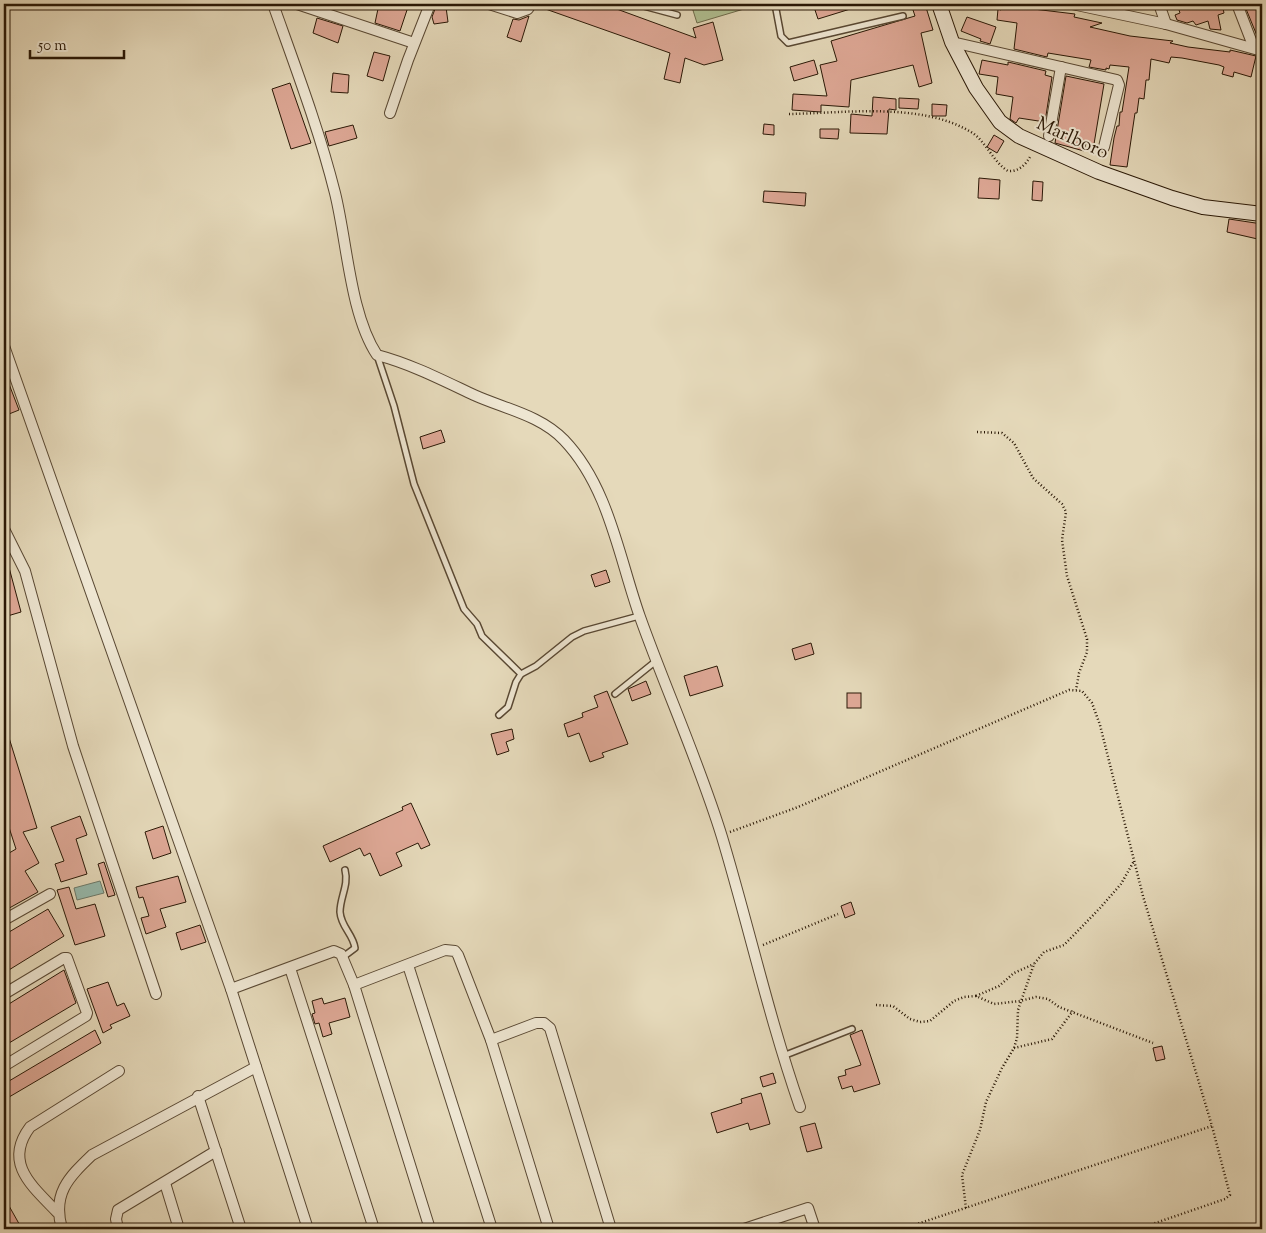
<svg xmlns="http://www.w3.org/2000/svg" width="1266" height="1233" viewBox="0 0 1266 1233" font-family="'Sorts Mill Goudy',serif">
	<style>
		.green { fill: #b1c092; stroke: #6e6c4c }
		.water { fill: #96baad; stroke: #6b796a }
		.building { fill: #dea896; stroke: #2a1806 }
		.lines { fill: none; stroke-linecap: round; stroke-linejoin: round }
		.lane-casing { stroke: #594833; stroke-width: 8 }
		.street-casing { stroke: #594833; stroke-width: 12 }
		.secondary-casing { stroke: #2a1806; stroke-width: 16 }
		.path { stroke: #2a1806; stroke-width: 2.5; stroke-dasharray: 1 2.5; stroke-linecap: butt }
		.lane { stroke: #eee6d2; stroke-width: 5 }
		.street { stroke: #eee6d2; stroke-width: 10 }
		.secondary { stroke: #eee6d2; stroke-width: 14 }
		.labels { text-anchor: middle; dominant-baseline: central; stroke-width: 4; stroke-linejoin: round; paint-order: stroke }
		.street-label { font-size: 19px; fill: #2a1806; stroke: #eee6d2 }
	</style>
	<rect width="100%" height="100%" fill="#e5d9ba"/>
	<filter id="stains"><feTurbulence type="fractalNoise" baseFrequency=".004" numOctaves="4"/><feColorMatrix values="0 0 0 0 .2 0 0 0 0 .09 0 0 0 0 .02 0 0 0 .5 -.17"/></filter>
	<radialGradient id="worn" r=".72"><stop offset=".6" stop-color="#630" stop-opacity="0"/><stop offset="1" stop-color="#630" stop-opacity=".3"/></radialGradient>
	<path class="green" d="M691 4H754V6L697 23Z"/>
	<path class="water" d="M100 881 104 893 77 900 74 888Z"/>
	<g class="building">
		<path d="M379 4H409L400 31 375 23Z"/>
		<path d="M538 4H603L696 38 693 28 713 22 723 60 704 65 685 58 680 83 664 79 670 53 537 6Z"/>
		<path d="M813 4H860V6L818 19Z"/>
		<path d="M911 4H925L933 30 921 33 932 83 919 87 913 65 851 80 849 107 821 105V112L792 110 793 94 827 96 820 65 837 61 831 41 915 16Z"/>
		<path d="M1009 4 1025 5V8L1075 14 1074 17 1102 23 1090 27 1130 36 1173 41 1170 43 1188 47 1230 52V50L1256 56 1251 77 1234 72 1233 77 1222 74 1224 67 1219 65 1182 58 1171 57 1169 63 1151 59 1149 80H1146L1144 99 1139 98 1137 113H1135L1127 167 1110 165 1114 138 1117 126H1119L1120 112H1122L1129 67 1110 65 1109 69 1106 68V70L1089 67 1091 60 1048 53 1047 57 1014 49 1017 23 997 20 998 9 1001 10 1002 7 1008 8Z"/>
		<path d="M1177 4H1222L1224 13 1218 15 1221 30 1210 29 1208 21 1196 25 1193 21 1187 23 1177 20 1175 15 1180 13Z"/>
		<path d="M1244 4H1262V44L1260 43Z"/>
		<path d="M446 7 448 22 434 24 432 17 435 9Z"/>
		<path d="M529 16 521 42 507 37 513 19 519 20Z"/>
		<path d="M967 17 996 27 990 44 980 41 981 39 961 31Z"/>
		<path d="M317 18 343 26 338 43 313 33Z"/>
		<path d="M374 52 390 56 383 81 367 76Z"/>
		<path d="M814 60 818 74 794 81 790 67Z"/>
		<path d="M982 60 1008 65V62L1046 71 1045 75 1052 77 1045 122 1019 118 1016 123 1010 119 1013 97 996 94 998 77 979 74Z"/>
		<path d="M333 73 349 75 348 93 331 92Z"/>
		<path d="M1066 76 1104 84 1094 144 1086 143 1084 151 1055 143Z"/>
		<path d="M290 83 311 143 291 149 272 89Z"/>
		<path d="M873 97 896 99V110L889 109 887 134 850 133 851 114 872 116Z"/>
		<path d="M899 98 919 99 918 109 899 108Z"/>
		<path d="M932 104 947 105 946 116H932Z"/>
		<path d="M764 124 774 125V135L763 134Z"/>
		<path d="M353 125 357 138 329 146 325 132Z"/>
		<path d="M820 129H839L838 139 820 138Z"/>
		<path d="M994 135 1004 141 997 153 987 147Z"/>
		<path d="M979 178 1000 180 999 199 978 198Z"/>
		<path d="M1033 181 1043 182 1042 201 1032 200Z"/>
		<path d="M764 191 806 193 805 206 763 202Z"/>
		<path d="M1229 219 1262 224V240L1227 232Z"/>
		<path d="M4 371 19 410 4 416Z"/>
		<path d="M441 430 445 442 423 449 420 437Z"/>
		<path d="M4 560H7L21 612 4 617Z"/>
		<path d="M606 570 610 582 595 587 591 575Z"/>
		<path d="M811 643 814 654 795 660 792 649Z"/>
		<path d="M717 666 723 686 690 696 684 676Z"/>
		<path d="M646 681 651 694 632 701 628 689Z"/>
		<path d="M607 691 628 744 602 753 604 757 590 762 579 733 568 737 564 724 583 717 582 713 598 707 594 696Z"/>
		<rect x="847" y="693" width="14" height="15"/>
		<path d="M4 728H6L37 828 23 832 39 863 25 871 38 892 4 911V856L16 849 4 812Z"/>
		<path d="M512 729 514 739 506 742 509 751 497 755 491 734Z"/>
		<path d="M411 803 430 845 421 849 418 843 396 853 402 866 380 876 370 853 364 856 360 848 330 862 323 846 403 810 402 807Z"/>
		<path d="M80 816 87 835 76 839 87 874 61 882 55 864 64 861 51 827Z"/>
		<path d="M163 826 171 853 153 859 145 832Z"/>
		<path d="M104 862 115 895 108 897 98 864Z"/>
		<path d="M178 876 186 902 160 909 166 927 146 934 141 918 149 916 143 897 139 898 136 887Z"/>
		<path d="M69 887 76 909 95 904 105 936 75 945 57 890Z"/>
		<path d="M851 902 855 914 845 918 841 906Z"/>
		<path d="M48 909 64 936 4 973V935Z"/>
		<path d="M200 925 206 942 181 950 176 933Z"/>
		<path d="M64 970 76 1003 4 1046V1007Z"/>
		<path d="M108 982 117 1006 124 1003 130 1016 110 1025 112 1028 103 1033 87 989Z"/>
		<path d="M322 998 324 1004 345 998 350 1017 329 1023 332 1034 323 1037 319 1023 315 1024 312 1014 315 1013 312 1001Z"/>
		<path d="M95 1030 101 1043 4 1100V1084Z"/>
		<path d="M862 1030 880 1084 854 1092 852 1086 842 1089 838 1077 846 1075 845 1070 861 1065 850 1035Z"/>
		<path d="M1162 1046 1165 1059 1156 1061 1153 1048Z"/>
		<path d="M773 1073 776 1083 763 1087 760 1077Z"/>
		<path d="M761 1093 770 1124 750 1130 748 1123 717 1133 711 1113 742 1103 741 1099Z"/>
		<path d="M815 1123 822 1148 807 1152 800 1127Z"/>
		<path d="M4 1197 22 1229H4Z"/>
	</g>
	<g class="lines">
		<defs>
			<g id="lane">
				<path d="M636 4 677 15"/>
				<path d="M775 4 781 36 788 43 903 16"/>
				<path d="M377 355 394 406 414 484 464 609 477 624 482 636 521 674"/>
				<path d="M615 694 656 661"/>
				<path d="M499 715 508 707 516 682 521 674 536 666 572 637 584 631 639 616"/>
				<path d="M343 957 355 948C353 934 341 927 340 912 340 897 349 885 345 870"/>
				<path d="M783 1056 852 1029"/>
			</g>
			<g id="street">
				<path d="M273 4C295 66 319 129 335 193 347 241 350 314 377 355 411 364 442 380 474 395 505 409 540 415 564 440 609 487 619 558 640 617 666 690 699 762 722 837 749 927 769 1018 800 1107"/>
				<path d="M297 4 414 43"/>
				<path d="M489 4 517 13 528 9 531 4"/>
				<path d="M1072 4 1166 24 1262 51"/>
				<path d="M1159 4 1166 24"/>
				<path d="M1237 4 1254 48"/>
				<path d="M952 42 1117 80 1119 85 1104 147"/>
				<path d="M390 113 408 60 430 4"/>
				<path d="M1049 136 1061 67"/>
				<path d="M4 346 231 989 308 1229"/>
				<path d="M4 529 25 571 73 746 156 994"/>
				<path d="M4 920 50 894"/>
				<path d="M408 965 492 1229"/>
				<path d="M290 968 374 1229"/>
				<path d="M354 985 445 950 455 951 458 955 491 1040 549 1229"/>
				<path d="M231 989 334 951 341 954 354 985 430 1229"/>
				<path d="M4 994 64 958H67L87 1013 86 1016 4 1066"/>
				<path d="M491 1040 536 1023H544L550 1028 611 1229"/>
				<path d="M198 1096 241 1229"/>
				<path d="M165 1183 179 1229"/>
				<path d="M57 1212C32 1186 3 1163 30 1127L119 1071"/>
				<path d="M62 1229C52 1194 68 1178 92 1155L256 1067"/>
				<path d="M118 1229 116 1219 118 1210 216 1151"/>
				<path d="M744 1229 808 1208 815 1229"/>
			</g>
			<path id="secondary" d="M939 4 952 42 976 88 1000 122 1019 136 1099 172 1172 198 1203 207 1262 214"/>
		</defs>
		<use href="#lane" class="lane-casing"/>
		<use href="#street" class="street-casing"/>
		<use href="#secondary" class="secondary-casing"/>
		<g class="path">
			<path d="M789 114C846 113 921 102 971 132 986 141 993 162 1008 171 1018 172 1026 165 1031 155"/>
			<path d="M977 432 1002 433 1014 443 1033 478 1062 504 1066 512 1062 540 1067 576 1087 639V652L1079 673 1076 690"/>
			<path d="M730 832 798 807 1069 690 1082 691 1092 703 1100 725 1143 896 1212 1126 902 1229"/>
			<path d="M763 945 838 914"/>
			<path d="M976 996 999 986 1014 973 1034 964"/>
			<path d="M876 1005 893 1006 910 1019 920 1022 930 1021 954 1001 964 997 976 996 994 1004 1020 1001 1036 997 1048 999 1059 1007 1153 1043"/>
			<path d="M1014 1048 1052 1039 1073 1011"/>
			<path d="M966 1208 962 1175 980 1130 986 1102 1002 1068 1014 1048 1017 1038 1018 1010 1034 964 1044 952 1064 945 1100 908 1121 884 1134 861"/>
			<path d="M1138 1229 1225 1199 1230 1195 1212 1126"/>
		</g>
		<use href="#lane" class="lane"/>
		<use href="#street" class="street"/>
		<use href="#secondary" class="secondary"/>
	</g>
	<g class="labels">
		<g class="street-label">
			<text transform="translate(1072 139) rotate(24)">Marlboro</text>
		</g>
	</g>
	<rect width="1266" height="1233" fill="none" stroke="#e5d9ba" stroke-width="20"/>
	<rect x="5" y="5" width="1256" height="1223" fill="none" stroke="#2a1806" stroke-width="2.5"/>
	<rect x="10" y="10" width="1246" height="1213" fill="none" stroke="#2a1806"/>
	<path d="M30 50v8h94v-8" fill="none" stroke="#2a1806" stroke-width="2.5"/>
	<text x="38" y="50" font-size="15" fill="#2a1806" stroke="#eee6d2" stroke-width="4" paint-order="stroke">50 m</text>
	<rect width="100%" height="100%" filter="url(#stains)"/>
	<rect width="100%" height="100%" fill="url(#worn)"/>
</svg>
